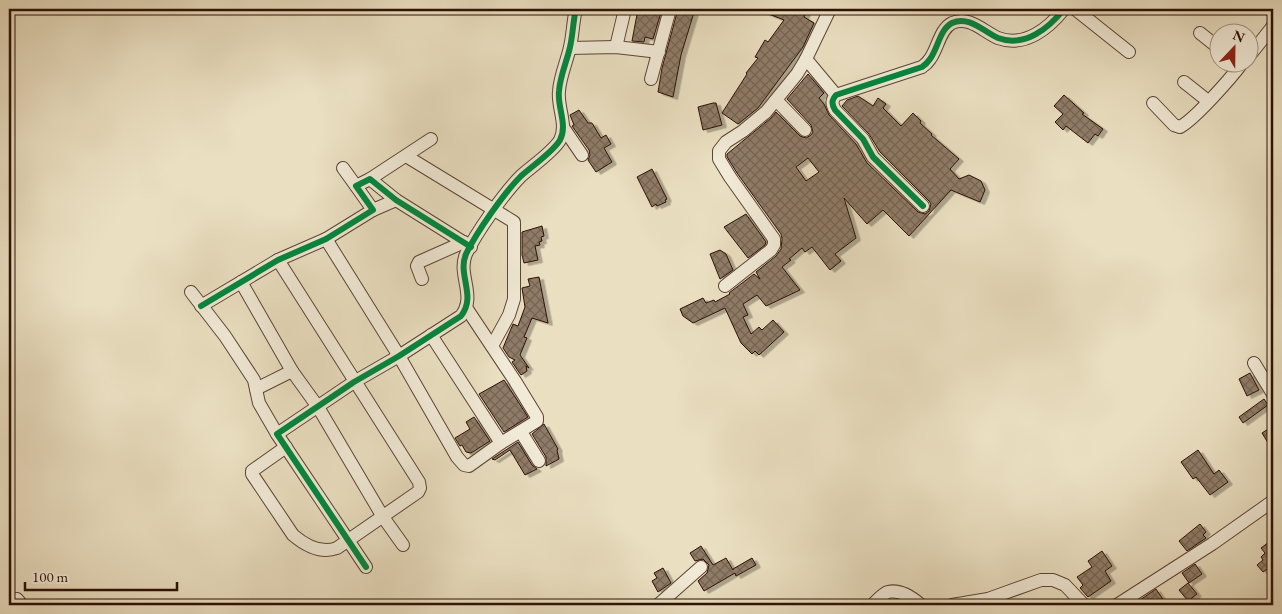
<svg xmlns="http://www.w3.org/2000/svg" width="1282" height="614" viewBox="0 0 1282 614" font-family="'EB Garamond',serif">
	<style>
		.building { fill: url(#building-cross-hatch); stroke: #2d1006; fill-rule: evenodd; filter: url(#shadow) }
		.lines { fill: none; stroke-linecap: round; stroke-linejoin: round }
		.minor-casing { stroke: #5c4435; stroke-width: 14 }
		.minor { stroke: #f1ead7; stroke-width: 12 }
		.cycleway-casing { stroke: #f1ead7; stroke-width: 9 }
		.cycleway { stroke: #00873e; stroke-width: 6 }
	</style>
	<defs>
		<pattern id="building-cross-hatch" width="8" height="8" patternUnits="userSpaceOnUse" patternTransform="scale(1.25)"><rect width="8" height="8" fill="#8f7c67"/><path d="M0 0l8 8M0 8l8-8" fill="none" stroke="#756453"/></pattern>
		<filter id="shadow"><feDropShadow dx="4.5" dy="2.5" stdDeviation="0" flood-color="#0004"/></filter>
	</defs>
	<rect width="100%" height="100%" fill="#eadfc1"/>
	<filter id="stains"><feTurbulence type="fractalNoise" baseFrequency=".004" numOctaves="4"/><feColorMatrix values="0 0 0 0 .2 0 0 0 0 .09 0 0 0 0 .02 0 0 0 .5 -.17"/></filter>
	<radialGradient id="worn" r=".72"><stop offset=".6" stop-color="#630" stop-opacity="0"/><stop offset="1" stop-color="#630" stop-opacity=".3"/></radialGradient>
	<g class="building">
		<path d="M638 9H662L653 39 645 37 644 42 632 41Z"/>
		<path d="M678 9H695L681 55 673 97 658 92 662 68Z"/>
		<path d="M756 9H799L806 13 804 17 814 23 803 47 758 108 738 124 722 113 747 74 746 73 758 58 755 57 765 40 768 42 784 20Z"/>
		<path d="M808 74 824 93 819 98 824 104 829 115 856 144 867 163 918 212 925 214 929 211 931 204 929 201 880 152 869 134 842 106 847 100 858 96 873 106 878 98 886 104 883 108 901 126 913 113 921 121 920 123 932 134 931 135 959 159 950 169 959 179 969 175 981 181 985 190 980 202 951 190 909 236 883 210 867 224 844 198 856 238 835 254 841 261 830 270 812 247 805 252 802 248 789 259 791 260 782 267 800 290 766 306 757 295 743 304 748 315 743 317 751 334 759 327 762 330 773 320 784 332 759 355 755 351 752 354 741 343 725 308 693 323 683 316 680 309 703 298 706 303 714 300 715 302 730 294 729 293 754 274 760 279 756 272 776 256 781 249 782 239 781 234 737 173 727 157V154L771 118 776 112 800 136 806 138 811 135 813 132 811 125 787 99ZM808 158 819 172 806 181 796 167Z"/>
		<path d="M1064 95 1084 113 1082 114 1103 129 1098 136 1095 134 1088 143 1066 126 1063 130 1055 122 1063 114 1054 106Z"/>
		<path d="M713 103H716L722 125 703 130 698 107Z"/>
		<path d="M579 110 588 123H592L601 138 606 135 611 144 604 148 612 162 596 172 588 160 590 155 589 150 572 126 574 125 570 115Z"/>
		<path d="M652 169 667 199 665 200 666 202 657 206 656 204 652 207 637 177Z"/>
		<path d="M746 214 766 242 765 245 748 258 724 227Z"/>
		<path d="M542 226 544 236 541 237 542 241 539 242 540 245 535 246 538 260 524 263 522 255V232Z"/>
		<path d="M720 250 726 254 733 270 720 279 710 254Z"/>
		<path d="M539 277 548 323 532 318 524 337 527 338 520 355 529 368 526 366 527 371 521 375 512 362 515 360 509 357 503 348 513 324 518 326 525 307 522 288 530 286 528 279Z"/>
		<path d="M1250 373 1259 390 1247 396 1239 379Z"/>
		<path d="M504 380 528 417 504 432 479 394Z"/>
		<path d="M1264 399 1268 405 1243 423 1239 417Z"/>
		<path d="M474 417 490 441 471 453 466 452 462 445 460 446 455 438 470 429 466 422Z"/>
		<path d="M544 424 558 449 557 450 559 459 546 466V457L532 434Z"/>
		<path d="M1273 426V451L1262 433Z"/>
		<path d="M518 442 532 465 537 469 525 475 510 450 495 460 492 459Z"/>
		<path d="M1198 450 1214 474 1219 470 1228 482 1210 495 1196 477 1193 479 1181 462Z"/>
		<path d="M1200 524 1206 532 1203 535 1206 538 1187 551 1179 541Z"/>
		<path d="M1273 539V565L1263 572 1257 565 1263 560 1261 557 1265 553 1261 548Z"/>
		<path d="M701 546 713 565 726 558 733 570V569L752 558 756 565 736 576 735 573 704 591 698 581 707 573 709 565 703 559 695 561 690 553Z"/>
		<path d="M1102 551 1112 566 1105 571 1111 581 1088 597 1080 588 1083 585 1077 577 1092 567 1088 561Z"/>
		<path d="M1195 564 1202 574 1189 583 1182 573Z"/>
		<path d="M663 568 671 583 658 592 652 581 657 578 654 573Z"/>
		<path d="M1188 583 1197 594 1188 601 1179 590Z"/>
		<path d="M1156 589 1164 601 1157 605H1143L1140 600Z"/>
	</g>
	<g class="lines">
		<defs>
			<g id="minor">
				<path d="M1075 9 1129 52"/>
				<path d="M1200 33 1220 49"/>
				<path d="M616 47 625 9"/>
				<path d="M570 48 616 47 659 52"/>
				<path d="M1250 55 1273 26"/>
				<path d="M806 59 836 95"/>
				<path d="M651 79 670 9"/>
				<path d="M1184 82 1208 101"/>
				<path d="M776 100 805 130"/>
				<path d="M1153 103 1174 125 1180 127C1195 119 1231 78 1243 62"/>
				<path d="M563 127 582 155"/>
				<path d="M406 156 514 222V299L509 315 492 346"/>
				<path d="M343 168 356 186"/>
				<path d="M370 179 431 139"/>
				<path d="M923 206 873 157 863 139 835 110C831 103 832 100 836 95L922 67C925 65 928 62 930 59 938 48 940 29 952 23 969 15 984 32 998 38 1025 48 1049 28 1064 9"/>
				<path d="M373 210 396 200"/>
				<path d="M326 239 399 356 457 457 464 465 469 466 501 443 537 421V417L515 381 467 309"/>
				<path d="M278 260 419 482 420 488 418 492 337 548C321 554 306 546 293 535L252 474V471L286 447"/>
				<path d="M422 279 417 266 419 262 464 242"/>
				<path d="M241 282 292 371 318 407 383 517 403 545"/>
				<path d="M725 286 771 250 774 245V239L730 177 719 159V151L726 142 743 131 766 112 797 74 806 59 830 9"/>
				<path d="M191 292 225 336 254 380 259 403 277 434"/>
				<path d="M201 306 278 260 326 239 373 210 356 186 370 179 396 200 471 247"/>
				<path d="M431 335 501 443"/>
				<path d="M1254 363 1273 394"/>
				<path d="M256 389 292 371"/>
				<path d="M521 432 539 461"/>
				<path d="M366 567 277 434 354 382 399 356 461 316C477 296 457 275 466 254 476 233 504 193 521 176 532 166 553 152 560 140 568 125 557 107 559 91 560 76 567 61 570 47 573 34 573 21 576 9"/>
				<path d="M17 599 22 605"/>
				<path d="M658 605 701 567"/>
				<path d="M872 605C876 602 882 594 888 592 900 589 913 598 921 605"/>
				<path d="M952 605 988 599 1041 580H1053L1065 585 1084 605"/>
				<path d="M1117 605 1212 544 1273 501"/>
			</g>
		</defs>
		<use href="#minor" class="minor-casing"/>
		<use href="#minor" class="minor"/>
		<defs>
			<g id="cycleway">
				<path d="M923 206 873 157 863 139 835 110C831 103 832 100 836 95L922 67C925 65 928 62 930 59 938 48 940 29 952 23 969 15 984 32 998 38 1025 48 1049 28 1064 9"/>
				<path d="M201 306 278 260 326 239 373 210 356 186 370 179 396 200 471 247"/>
				<path d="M366 567 277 434 354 382 399 356 461 316C477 296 457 275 466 254 476 233 504 193 521 176 532 166 553 152 560 140 568 125 557 107 559 91 560 76 567 61 570 47 573 34 573 21 576 9"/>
			</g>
		</defs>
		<use href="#cycleway" class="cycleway-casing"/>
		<use href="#cycleway" class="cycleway"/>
	</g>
	<rect width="1282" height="614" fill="none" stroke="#eadfc1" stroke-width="30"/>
	<rect x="10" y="10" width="1262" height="594" fill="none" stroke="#2d1006" stroke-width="2.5"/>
	<rect x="15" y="15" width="1252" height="584" fill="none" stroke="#2d1006"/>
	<g transform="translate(1234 48) rotate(22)"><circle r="24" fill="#f1ead7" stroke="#a39383"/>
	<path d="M0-4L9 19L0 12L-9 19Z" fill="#8f2418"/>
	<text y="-8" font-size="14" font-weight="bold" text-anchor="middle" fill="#2d1006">N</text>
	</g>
	<path d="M25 582v8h152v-8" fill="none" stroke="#2d1006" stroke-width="2.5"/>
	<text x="32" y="582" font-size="15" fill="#2d1006" stroke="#f1ead7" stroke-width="4" paint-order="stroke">100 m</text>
	<rect width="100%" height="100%" filter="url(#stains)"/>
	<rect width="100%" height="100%" fill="url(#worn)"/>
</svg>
